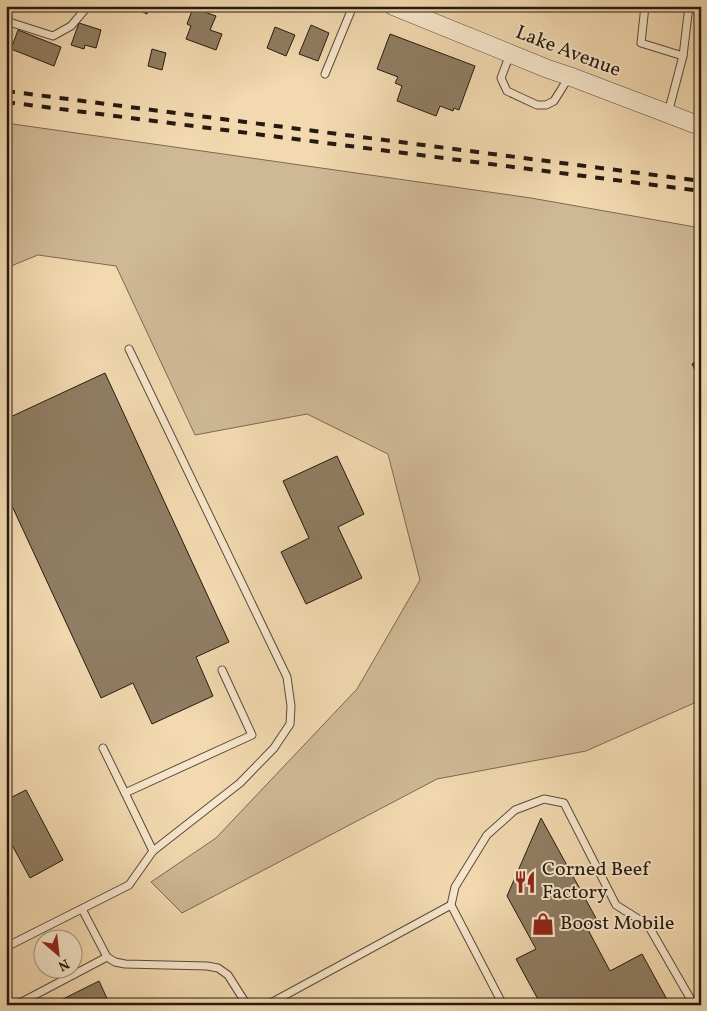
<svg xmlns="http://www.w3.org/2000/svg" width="707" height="1011" viewBox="0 0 707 1011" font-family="Vollkorn,serif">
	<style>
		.green { fill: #cfb995; stroke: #7a6a52 }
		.building { fill: #907d63; stroke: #261a0f }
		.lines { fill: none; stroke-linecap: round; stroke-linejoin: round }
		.service-casing { stroke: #594a37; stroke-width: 9 }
		.tertiary-casing { stroke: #594a37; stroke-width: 19 }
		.service { stroke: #f7e6cc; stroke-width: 7 }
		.tertiary { stroke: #f7e6cc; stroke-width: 18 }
		.rail { stroke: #261a0f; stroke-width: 4; stroke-dasharray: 9 9; stroke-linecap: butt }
		.labels { text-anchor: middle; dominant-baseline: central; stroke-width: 4; stroke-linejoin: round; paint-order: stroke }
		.street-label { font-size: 20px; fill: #261a0f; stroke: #f7e6cc }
		.poi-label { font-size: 20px; fill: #261a0f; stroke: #f7e6cc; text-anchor: start }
	</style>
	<rect width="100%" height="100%" fill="#f2d9b0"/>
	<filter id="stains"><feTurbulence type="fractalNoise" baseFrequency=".004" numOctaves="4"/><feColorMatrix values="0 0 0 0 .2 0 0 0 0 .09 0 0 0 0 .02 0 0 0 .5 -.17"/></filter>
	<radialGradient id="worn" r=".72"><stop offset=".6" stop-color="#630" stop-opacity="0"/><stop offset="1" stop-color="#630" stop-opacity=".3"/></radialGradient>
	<path class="green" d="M6 123 531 198 701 228V700L586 751 437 779 182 913 151 882 216 838 357 689 420 580 388 454 307 414 195 435 116 266 38 255 6 268Z"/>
	<g class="building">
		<path d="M129 6H150L147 14Z"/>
		<path d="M193 8 216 16 210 30 222 34 216 50 186 39 191 26 187 24Z"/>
		<path d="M79 23 101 30 96 48 85 45 84 49 71 45Z"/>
		<path d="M311 25 329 33 318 61 299 54Z"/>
		<path d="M275 27 295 35 286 56 267 48Z"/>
		<path d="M18 30 61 47 54 66 11 49Z"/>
		<path d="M390 34 475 66 459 110 454 108 453 111 440 106 436 116 397 101 402 86 395 83 398 77 377 69Z"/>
		<path d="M152 49 166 53 162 70 148 66Z"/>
		<path d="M701 359V380L692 364Z"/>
		<path d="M105 373 229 642 196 657 213 696 152 724 133 683 101 698 6 493V419Z"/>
		<path d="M337 456 364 514 338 527 362 578 306 604 281 552 309 538 283 481Z"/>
		<path d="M26 790 63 860 30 878 6 834V800Z"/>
		<path d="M541 818 597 920 586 926 610 971 642 954 670 1005H541L516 959 536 949 507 896Z"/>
		<path d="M99 981 110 1005H51Z"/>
	</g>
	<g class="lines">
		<defs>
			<g id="service">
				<path d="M645 6 641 43 683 56"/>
				<path d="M6 21 53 36 71 26 88 6"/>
				<path d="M510 54 501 78 507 91 537 105H546L554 101 569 77"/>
				<path d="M325 74 353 6"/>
				<path d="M668 113 683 56 689 6"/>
				<path d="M129 349 287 677 291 706 290 724 274 748 240 783 153 851"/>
				<path d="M103 748 125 793 252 735 222 670"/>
				<path d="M451 905 503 1005"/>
				<path d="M82 909 107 957 115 962 125 964 207 966 218 968 228 975 247 1005"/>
				<path d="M6 947 129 885 153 851 125 793"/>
				<path d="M16 1005 107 957"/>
				<path d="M267 1005 451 905 455 887 487 835 515 810 544 799 564 803 616 905 648 925 694 1005"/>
			</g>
			<path id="tertiary" d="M393 6 548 69 569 76 695 124 701 125"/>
		</defs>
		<use href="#service" class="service-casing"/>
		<use href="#tertiary" class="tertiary-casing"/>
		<use href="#service" class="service"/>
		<use href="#tertiary" class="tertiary"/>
		<g class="rail">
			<path d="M6 91 701 181"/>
			<path d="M6 102 701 191"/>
		</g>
	</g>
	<defs>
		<symbol id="restaurant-bare" viewBox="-9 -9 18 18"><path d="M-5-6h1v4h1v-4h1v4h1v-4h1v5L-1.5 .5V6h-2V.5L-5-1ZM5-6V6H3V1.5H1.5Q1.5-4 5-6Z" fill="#8f2418" stroke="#f7e6cc" stroke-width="2.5" paint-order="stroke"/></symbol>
		<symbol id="shop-bare" viewBox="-9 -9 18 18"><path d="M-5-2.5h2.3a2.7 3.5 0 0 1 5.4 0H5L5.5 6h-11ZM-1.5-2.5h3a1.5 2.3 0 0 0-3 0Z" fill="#8f2418" stroke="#f7e6cc" stroke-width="2.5" paint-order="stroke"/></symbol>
	</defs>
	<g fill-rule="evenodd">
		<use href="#restaurant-bare" x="509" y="866" width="32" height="32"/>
		<use href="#shop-bare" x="527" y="908" width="32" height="32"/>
	</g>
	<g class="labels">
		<g class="street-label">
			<text transform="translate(568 52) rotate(21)">Lake Avenue</text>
		</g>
		<g class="poi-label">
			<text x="542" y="870">Corned Beef<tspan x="542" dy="23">Factory</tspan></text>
			<text x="560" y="924">Boost Mobile</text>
		</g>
	</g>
	<rect width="707" height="1011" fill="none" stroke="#f2d9b0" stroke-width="25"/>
	<rect x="8" y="8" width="692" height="996" fill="none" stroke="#261a0f" stroke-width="2.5"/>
	<rect x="12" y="12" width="682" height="986" fill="none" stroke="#261a0f"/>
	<g transform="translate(58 954) rotate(152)"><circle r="24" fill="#f7e6cc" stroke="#a39480"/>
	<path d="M0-4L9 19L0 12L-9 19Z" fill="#8f2418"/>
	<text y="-8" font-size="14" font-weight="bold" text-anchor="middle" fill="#261a0f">N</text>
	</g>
	<rect width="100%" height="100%" filter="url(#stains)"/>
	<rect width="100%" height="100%" fill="url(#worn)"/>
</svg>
